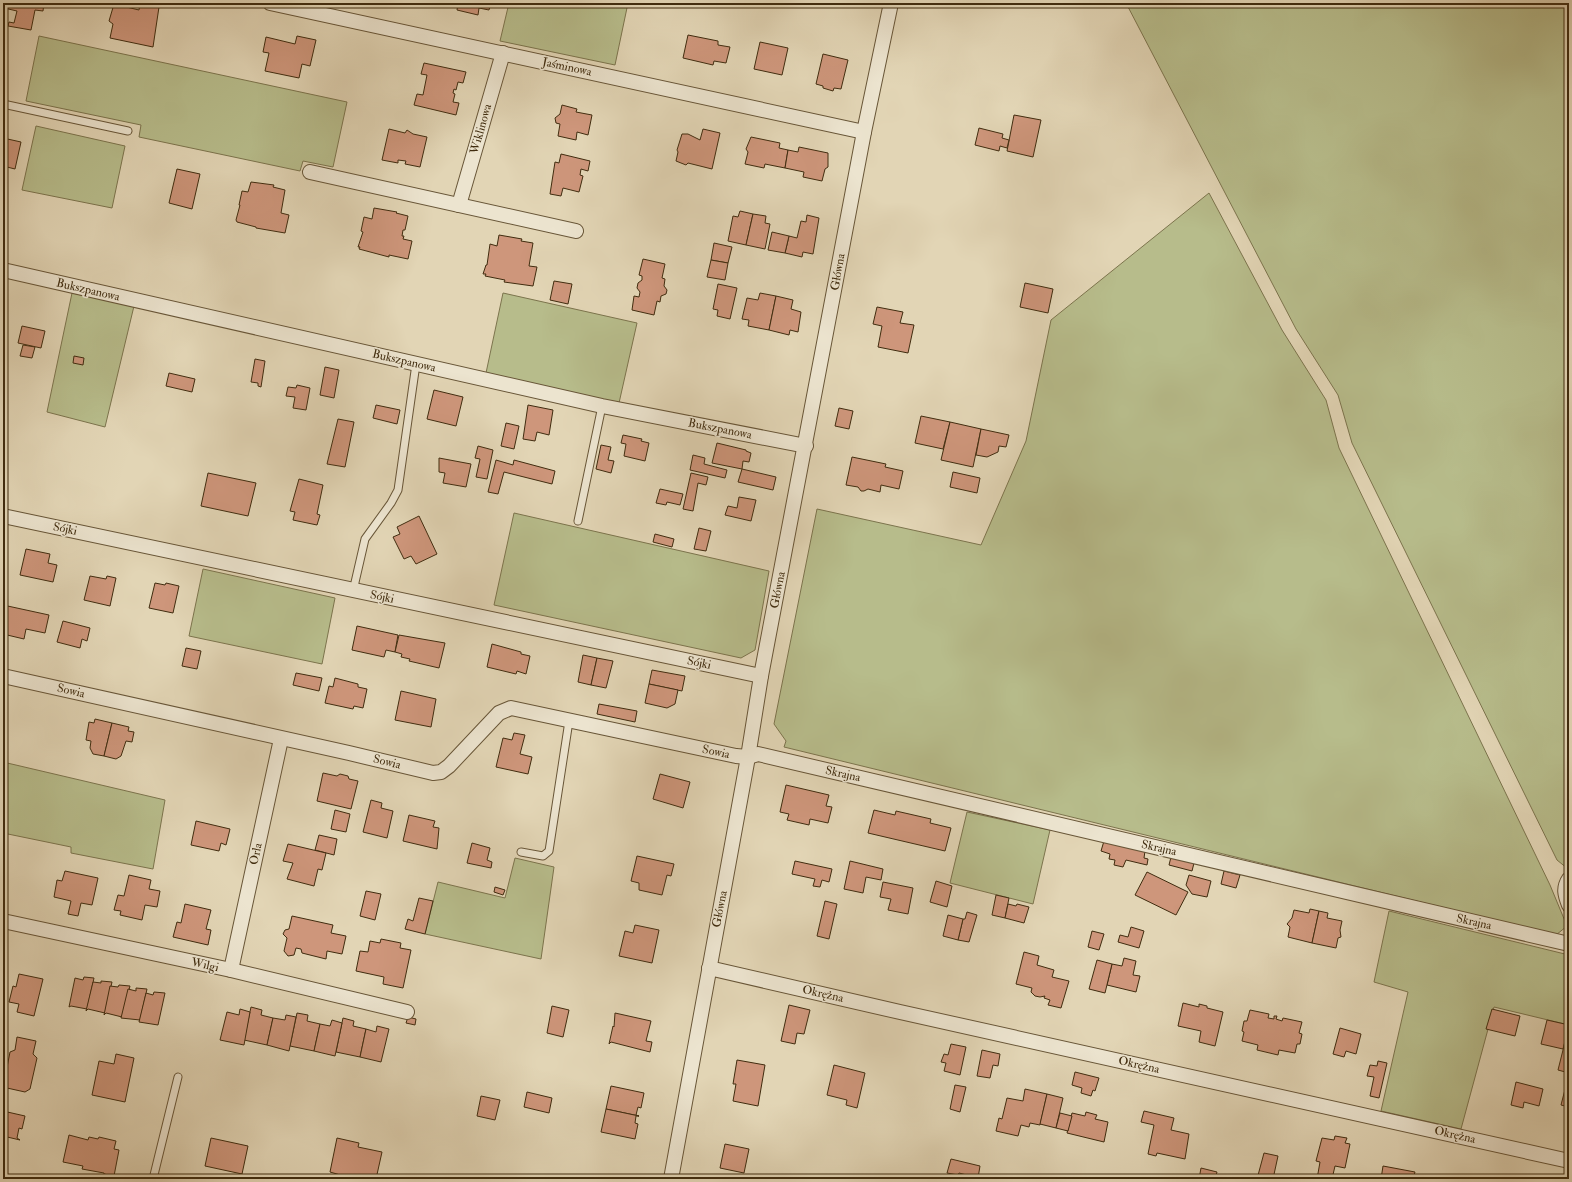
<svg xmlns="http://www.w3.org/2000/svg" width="1572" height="1182" viewBox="0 0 1572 1182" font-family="'IM FELL Double Pica',serif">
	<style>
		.green { fill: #b7bc8b; stroke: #7c744d }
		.building { fill: #ce967b; stroke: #402c0f }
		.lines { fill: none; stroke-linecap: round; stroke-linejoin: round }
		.lane-casing { stroke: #685638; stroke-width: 9 }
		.street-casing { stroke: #685638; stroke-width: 16 }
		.lane { stroke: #ece4cf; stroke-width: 7 }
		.street { stroke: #ece4cf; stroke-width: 14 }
		.labels { text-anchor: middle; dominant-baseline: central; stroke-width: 3; stroke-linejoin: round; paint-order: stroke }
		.street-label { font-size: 12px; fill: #402c0f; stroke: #ece4cf }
	</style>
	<rect width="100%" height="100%" fill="#e2d5b5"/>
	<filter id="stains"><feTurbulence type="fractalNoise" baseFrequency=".005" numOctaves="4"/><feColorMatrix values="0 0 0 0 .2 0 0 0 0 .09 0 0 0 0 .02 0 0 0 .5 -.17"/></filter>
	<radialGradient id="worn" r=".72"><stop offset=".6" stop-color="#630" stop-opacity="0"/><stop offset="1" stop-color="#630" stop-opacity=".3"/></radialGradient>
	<g class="green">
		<path d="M509 3H628L615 65 500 41Z"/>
		<path d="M1126 3H1569L1568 869 1557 860 1352 443 1338 395 1296 329Z"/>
		<path d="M39 36 347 102 333 167 303 161 300 171 139 137 141 125 26 101Z"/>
		<path d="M36 126 125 146 112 208 22 190Z"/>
		<path d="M1209 193 1282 330 1326 400 1339 448 1550 885 1567 926 1556 935 784 747 786 741 774 724 817 509 981 545 1026 441 1051 320Z"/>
		<path d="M72 293 134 306 105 427 47 412Z"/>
		<path d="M503 293 637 323 619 403 486 373Z"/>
		<path d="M514 513 769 571 755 650 741 658 494 605Z"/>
		<path d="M203 569 335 598 322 664 189 636Z"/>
		<path d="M3 762 165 800 153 869 71 853V847L3 833Z"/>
		<path d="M967 812 1050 830 1033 904 950 883Z"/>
		<path d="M515 858 554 867 541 959 425 934 438 882 505 898Z"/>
		<path d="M1389 911 1569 955V1025L1494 1007 1461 1129 1381 1111 1408 992 1374 982Z"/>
	</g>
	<g class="building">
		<path d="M3 3H44L43 11 35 10 31 30 8 26 9 22 14 23 17 11 4 8 3 12Z"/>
		<path d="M140 3 159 7 153 47 110 38 113 24 109 21 114 4 139 10Z"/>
		<path d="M458 3H491L489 10 479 8 478 15 457 10Z"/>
		<path d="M688 35 718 41V45L730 47 726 63 714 61 713 65 683 58Z"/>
		<path d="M297 36 316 40 310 66 302 64 299 78 265 71 269 53 263 52 266 37 295 44Z"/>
		<path d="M760 42 788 48 782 75 754 69Z"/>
		<path d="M823 54 848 60 841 89 834 88 833 91 823 88V86L816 84Z"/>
		<path d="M424 63 466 72 463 83 458 82 456 90 454 89 453 93 455 94 453 102 459 103 456 115 414 105 417 94 423 95 427 75 421 74Z"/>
		<path d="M562 105 577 109 576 112 592 115 588 135 577 132 576 140 558 136 560 124 556 123 555 118 560 114Z"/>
		<path d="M1014 115 1041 120 1033 157 1007 151Z"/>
		<path d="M979 128 1003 134 1002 138 1009 140 1007 148 1000 146 999 151 975 145Z"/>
		<path d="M389 129 405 133 407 130 413 134 427 137 420 167 405 164 406 161 398 160V163L382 160Z"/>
		<path d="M703 129 720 133 712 169 688 163 686 165 676 161 678 152 677 150 682 134H688L700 140Z"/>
		<path d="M751 137 780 143 779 148 788 150 785 168 765 164 764 168 745 164 748 152 746 149Z"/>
		<path d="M3 138 21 142 15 169 3 166Z"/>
		<path d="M799 147 828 153V167L825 169 822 181 803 177 804 172 785 168 788 150 798 152Z"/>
		<path d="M561 154 590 161 588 171 581 169 580 175 583 176 579 192 563 188 561 196 550 194 555 162 559 163Z"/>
		<path d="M177 169 200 174 192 209 169 203Z"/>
		<path d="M251 182 274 185 273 187 285 190 281 213 289 215 285 233 256 228V227L237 222 236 220 240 205H239L242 191 248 192Z"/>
		<path d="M374 208 397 212 396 213 408 216 405 230H403L402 236H404L403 239 412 241 408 259 389 255V257L359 249 360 247H358L363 232 361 231 364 217 372 219Z"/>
		<path d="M740 211 753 214 746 245 728 241 733 216 738 217Z"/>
		<path d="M753 214 766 216 765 223 770 224 765 249 746 245Z"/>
		<path d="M807 215 819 218 813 254 803 252 802 257 785 253 789 236 797 238 801 221 806 222Z"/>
		<path d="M772 232 789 236 785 253 768 250Z"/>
		<path d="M499 235 522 239 521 241 533 243 529 266 537 267 533 286 504 282 505 280 485 276 486 274H483L486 265H487L490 244 497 246Z"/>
		<path d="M714 243 732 247 728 263 711 260Z"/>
		<path d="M643 259 665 264 662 278 665 279 664 286 667 290 666 294 661 296 660 302 657 301 654 315 632 310 634 296 639 297 640 292 637 288 638 283 642 280V276L639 275Z"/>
		<path d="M711 260 728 263 725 280 707 277Z"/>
		<path d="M554 281 572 284 568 304 550 300Z"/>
		<path d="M1025 283 1053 289 1048 313 1020 307Z"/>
		<path d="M718 284 737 288 730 319 717 316 718 310 713 309Z"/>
		<path d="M760 293 776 296 769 330 748 326 749 320 742 319 747 298 758 300Z"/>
		<path d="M776 296 793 300 791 309 801 312 798 332 790 330 789 335 769 330Z"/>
		<path d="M877 307 903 312 900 323 914 325 908 353 878 347 882 326 873 324Z"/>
		<path d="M22 326 45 331 41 348 18 343Z"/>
		<path d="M23 345 35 347 32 358 20 356Z"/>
		<path d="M74 356 84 358 83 365 73 363Z"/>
		<path d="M255 359 265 361 261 387 258 386V383L251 382Z"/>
		<path d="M325 367 339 370 334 398 320 395Z"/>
		<path d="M169 373 195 379 192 392 166 386Z"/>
		<path d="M297 385 310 388 306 410 293 408 295 397 286 396 288 387 296 388Z"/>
		<path d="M434 390 463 397 456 426 427 419Z"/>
		<path d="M376 405 400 410 397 424 373 418Z"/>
		<path d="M528 405 553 410 549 435 537 432 535 441 523 439Z"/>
		<path d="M839 408 853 411 849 429 835 426Z"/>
		<path d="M921 416 950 422 943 449 915 443Z"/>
		<path d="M338 419 354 422 345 467 327 464Z"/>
		<path d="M950 422 981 429 973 467 941 460Z"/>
		<path d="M506 423 519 426 514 449 501 446Z"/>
		<path d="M981 429 1009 435 1006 447 999 446 998 452 987 457 976 455Z"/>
		<path d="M623 435 642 439 641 441 649 443 645 461 624 456 626 444 621 443Z"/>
		<path d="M717 443 746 450V451L751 453 749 462 743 461 742 469 712 463Z"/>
		<path d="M601 445 611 447 608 460 614 461 611 473 596 469Z"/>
		<path d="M478 446 493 450 487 479 476 477 480 459 475 458Z"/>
		<path d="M693 455 705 458 704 464 727 470 725 478 690 470Z"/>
		<path d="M852 457 886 464 885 467 903 471 899 489 881 485 880 492 868 489 864 491H861L858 487 846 485Z"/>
		<path d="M439 458 471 464 466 487 443 483 445 473 439 472Z"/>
		<path d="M496 460 513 465 514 460 555 471 552 484 504 472 498 494 488 492Z"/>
		<path d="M742 469 776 477 773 490 738 482Z"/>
		<path d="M953 472 980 478 977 493 950 487Z"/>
		<path d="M208 473 256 483 248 516 201 506Z"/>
		<path d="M691 473 708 477 706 485 698 483 693 511 683 509Z"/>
		<path d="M299 479 323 485 317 514 320 515 317 525 293 520 295 512 290 511Z"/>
		<path d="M660 489 683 494 680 505 667 502 666 505 656 503Z"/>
		<path d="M739 497 756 500 751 521 725 515 728 506 737 508Z"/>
		<path d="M419 516 437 554 416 564 411 556 404 559 393 537 400 534 397 527Z"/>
		<path d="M699 528 711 531 706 551 694 549Z"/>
		<path d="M655 534 674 539 672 547 653 542Z"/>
		<path d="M26 549 50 554 48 563 57 565 53 582 20 575Z"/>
		<path d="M90 576 106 579 107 576 116 578 110 606 84 600Z"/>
		<path d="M155 583 165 585 166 583 179 586 173 613 149 608Z"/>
		<path d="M3 605 49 615 45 633 26 629 24 639 3 634Z"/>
		<path d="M63 621 90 628 87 641 82 639 80 648 57 642Z"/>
		<path d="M357 626 398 635 395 652 386 650 384 657 352 650Z"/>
		<path d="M399 635 445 643 439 668 409 661 410 659 401 657 402 654 395 652Z"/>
		<path d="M492 644 521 652V654L530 656 526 674 517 671 516 674 487 667Z"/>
		<path d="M186 648 201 651 197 669 182 666Z"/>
		<path d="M583 655 597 658 591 685 578 682Z"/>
		<path d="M597 658 613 661 606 688 591 685Z"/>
		<path d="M652 670 685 676 682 691 649 684Z"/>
		<path d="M296 673 322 678 319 691 293 685Z"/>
		<path d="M335 678 358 684V687L367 689 363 708 354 706 353 709 325 703 329 686 333 687Z"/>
		<path d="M649 684 678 690 675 704 667 708 645 703Z"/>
		<path d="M401 691 436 699 431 727 395 720Z"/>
		<path d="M599 704 637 711 635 722 597 714Z"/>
		<path d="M95 719 112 723 104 756 93 754 90 748 91 741 86 740 89 722 94 723Z"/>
		<path d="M112 723 129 727 128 731 134 732 132 742 126 741 121 756 116 759 104 756Z"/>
		<path d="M514 733 525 735 520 754 532 757 528 774 496 767 503 738 512 740Z"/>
		<path d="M323 773 337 776 340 774 348 776 349 779 358 781 351 809 317 801Z"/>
		<path d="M660 774 690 782 683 808 653 799Z"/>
		<path d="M786 785 829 795 826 806 832 807 828 823 810 819 809 825 787 820 789 814 780 812Z"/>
		<path d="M371 800 382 803 381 808 393 811 387 838 363 832Z"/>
		<path d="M335 810 350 814 346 832 331 829Z"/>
		<path d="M874 810 895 815 896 811 931 819 930 823 951 828 945 851 868 833Z"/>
		<path d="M409 815 435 821 433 827 439 828 437 849 403 841Z"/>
		<path d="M196 821 230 829 226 845 221 843 219 851 191 845Z"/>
		<path d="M319 835 337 839 334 855 315 850Z"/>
		<path d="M1104 841 1145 851 1144 858 1148 859 1147 865 1126 860 1123 867 1114 865 1115 860 1109 859 1110 854 1101 851Z"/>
		<path d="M472 843 490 848 487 860 492 862 491 868 467 863Z"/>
		<path d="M288 844 326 853 322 870 318 869 314 886 287 879 293 863 283 861Z"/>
		<path d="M637 856 674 864 671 876 667 875 662 895 639 890V883L631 881Z"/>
		<path d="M1171 857 1194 863 1192 871 1169 865Z"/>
		<path d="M795 861 832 869 829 882 822 880 820 887 813 886 815 879 792 874Z"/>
		<path d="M850 861 883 869 881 880 866 877 863 893 844 889Z"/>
		<path d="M65 871 98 878 92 905 81 903 78 916 68 914 71 901 54 897 57 880 62 881Z"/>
		<path d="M1224 871 1240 875 1236 888 1221 884Z"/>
		<path d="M1147 872 1188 892 1176 915 1135 895Z"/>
		<path d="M129 875 151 880 149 889 160 891 157 907 145 905 142 920 120 915 121 911 114 910 118 895 124 896Z"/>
		<path d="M1189 875 1211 881 1207 897 1192 894 1186 885Z"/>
		<path d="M936 881 952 886 947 907 930 902Z"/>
		<path d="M883 882 913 888 908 914 888 910 891 899 880 897Z"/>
		<path d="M495 887 505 890 503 895 494 892Z"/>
		<path d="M366 891 381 894 375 920 360 916Z"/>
		<path d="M996 895 1009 898 1005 918 992 915Z"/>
		<path d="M419 898 433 901 425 934 405 929 408 919 413 921Z"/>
		<path d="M825 901 837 904 829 939 817 936Z"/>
		<path d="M185 904 211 910 206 929 211 930 208 945 173 937 177 922 181 923Z"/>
		<path d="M1008 904 1016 906 1017 904 1029 907 1024 923 1005 918Z"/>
		<path d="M1310 909 1319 911 1312 943 1288 937 1290 927 1287 924 1292 918 1294 910 1309 913Z"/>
		<path d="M1319 911 1328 913 1327 918 1342 921 1340 930 1341 937 1338 938 1336 948 1312 943Z"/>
		<path d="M967 912 977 915 969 942 958 940 963 919H965Z"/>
		<path d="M948 915 963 919 958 940 943 936Z"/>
		<path d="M292 916 333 925 331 933 346 936 342 954 327 951 326 959 302 953 301 949 296 948 294 955 288 956 284 951 287 938 283 934 285 930 289 929Z"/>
		<path d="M635 925 659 930 652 963 619 956 625 931 633 933Z"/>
		<path d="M1131 927 1144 931 1139 948 1118 942 1120 935 1128 937Z"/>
		<path d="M1092 931 1104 934 1099 950 1088 947Z"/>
		<path d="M381 939 401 943 400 948 411 950 403 988 383 984 384 977 356 971 360 951 368 952 370 941 380 943Z"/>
		<path d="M1024 952 1039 956 1037 965 1054 970 1052 977 1069 981 1061 1008 1048 1005 1050 1000 1044 998 1045 996 1040 997 1035 996 1031 992 1032 988 1016 984Z"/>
		<path d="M1124 958 1136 961 1133 975 1140 976 1136 992 1107 985 1112 964 1122 966Z"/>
		<path d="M1097 960 1112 964 1105 993 1089 989Z"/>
		<path d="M19 974 43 979 34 1016 17 1012 19 1004 9 1002 13 986 16 987Z"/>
		<path d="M84 977 94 978 87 1009 71 1006 69 1007 75 978 83 980Z"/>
		<path d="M101 981 112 982 105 1013 88 1009 86 1011 93 982 101 983Z"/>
		<path d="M119 985 130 986 122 1017 106 1013 104 1015 110 986 118 987Z"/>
		<path d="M136 988 147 989 140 1020 121 1018 128 989 136 991Z"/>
		<path d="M154 992 165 993 158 1025 139 1022 146 993 153 995Z"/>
		<path d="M1183 1003 1199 1007V1004L1207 1006V1008L1223 1012 1215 1046 1199 1042 1201 1031 1178 1026Z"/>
		<path d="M789 1005 810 1010 804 1034 797 1033 795 1044 781 1041Z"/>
		<path d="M552 1006 569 1010 563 1037 547 1033Z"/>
		<path d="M251 1007 262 1010 261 1015 273 1018 267 1045 244 1040Z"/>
		<path d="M240 1009 250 1012 244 1045 220 1040 227 1012 239 1015Z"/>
		<path d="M1492 1009 1520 1016 1515 1036 1486 1029Z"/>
		<path d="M1250 1010 1269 1014 1268 1018 1274 1019V1016H1277L1276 1019 1282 1021 1283 1018 1302 1022 1299 1033 1302 1034 1300 1044H1297L1295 1053 1279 1050 1278 1055 1257 1050 1258 1045 1242 1041 1244 1032 1242 1031 1244 1021H1247Z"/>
		<path d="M297 1013 308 1015 307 1021 320 1024 314 1051 290 1046Z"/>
		<path d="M615 1013 651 1021 646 1041 652 1042 650 1052 611 1042 609 1044 613 1026 614 1027Z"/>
		<path d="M286 1015 296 1017 289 1051 267 1045 273 1018 285 1020Z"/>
		<path d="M408 1017 416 1019 415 1025 406 1023Z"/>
		<path d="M343 1018 354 1021 353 1026 366 1029 360 1057 336 1052Z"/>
		<path d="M332 1020 342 1023 335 1056 314 1051 320 1024 330 1026Z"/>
		<path d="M1547 1020 1569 1025 1563 1049 1541 1044Z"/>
		<path d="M377 1026 389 1029 381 1062 360 1057 366 1029 376 1032Z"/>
		<path d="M1569 1026V1073L1558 1070Z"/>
		<path d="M1340 1028 1361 1034 1356 1054 1346 1051 1344 1057 1333 1054Z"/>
		<path d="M17 1037 36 1041 33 1054 37 1058 30 1089 25 1092 7 1088 4 1083 10 1052 15 1050Z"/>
		<path d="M951 1044 966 1047 960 1075 944 1071 946 1063 941 1062 944 1054 948 1055Z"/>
		<path d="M982 1050 1000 1054 998 1066 993 1065 990 1078 977 1076Z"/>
		<path d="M116 1054 134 1058 125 1102 92 1095 99 1061 114 1064Z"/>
		<path d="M737 1060 765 1065 758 1106 733 1101 736 1084H733Z"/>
		<path d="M1378 1061 1387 1063 1379 1098 1370 1096 1374 1077 1367 1076 1370 1065 1377 1066Z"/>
		<path d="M834 1065 865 1073 857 1108 846 1105 847 1100 827 1095Z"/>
		<path d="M1075 1072 1099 1078 1095 1091 1093 1090 1091 1096 1081 1093 1082 1088 1072 1085Z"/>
		<path d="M1569 1074V1107L1561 1105Z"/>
		<path d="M1516 1082 1543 1089 1539 1106 1524 1102 1523 1108 1511 1105Z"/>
		<path d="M955 1085 966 1087 960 1112 950 1109Z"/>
		<path d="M611 1086 644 1093 641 1108 638 1107 636 1115 639 1116 606 1109Z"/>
		<path d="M1025 1089 1047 1094 1040 1125 1030 1123 1029 1127 1021 1125 1018 1136 996 1131 999 1118 1002 1119 1007 1098 1023 1101Z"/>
		<path d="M527 1092 552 1098 549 1113 524 1107Z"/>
		<path d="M1047 1094 1063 1098 1056 1128 1040 1124Z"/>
		<path d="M481 1096 500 1100 495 1120 477 1116Z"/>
		<path d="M606 1109 639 1116H636L635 1123 638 1124 635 1139 601 1132Z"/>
		<path d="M3 1111 25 1116 22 1129 19 1128 17 1138 20 1140 3 1136Z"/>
		<path d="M1144 1111 1174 1118 1171 1130 1189 1134 1185 1159 1157 1153 1156 1156 1148 1154 1154 1125 1141 1122Z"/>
		<path d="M1086 1112 1097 1115 1095 1119 1108 1122 1104 1142 1067 1133 1072 1113 1085 1116Z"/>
		<path d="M1060 1113 1072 1116 1068 1131 1056 1128Z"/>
		<path d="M69 1135 88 1140 89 1137 98 1139 99 1137 116 1141 114 1149 119 1150 114 1176 104 1174V1173L82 1169 83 1166 63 1162Z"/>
		<path d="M1335 1136 1347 1138 1345 1143 1350 1144 1345 1168 1335 1166 1332 1179H1317L1320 1162 1316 1161 1322 1138 1334 1140Z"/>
		<path d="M211 1138 248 1146 242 1174 205 1166Z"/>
		<path d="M337 1138 359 1143 358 1147 382 1152 376 1179H354L330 1172Z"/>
		<path d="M725 1144 749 1149 744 1173 720 1168Z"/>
		<path d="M1264 1153 1278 1156 1273 1179H1257Z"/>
		<path d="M951 1159 980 1166 978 1178 959 1173 958 1175 947 1173Z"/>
		<path d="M1383 1166 1415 1172 1413 1179H1381Z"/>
		<path d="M1201 1168 1217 1172 1215 1179H1199Z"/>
	</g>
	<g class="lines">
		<defs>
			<g id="lane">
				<path d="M3 104 128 131"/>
				<path d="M578 521 602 406"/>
				<path d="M353 591 365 539 391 503 398 490 416 364"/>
				<path d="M521 852 543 856 549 851 569 721"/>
				<path d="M153 1179 178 1077"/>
			</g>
			<g id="street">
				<path d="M270 3 864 132"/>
				<path d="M310 172 576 231"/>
				<path d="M459 205 503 53"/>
				<path d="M3 270 602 406 806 446"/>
				<path d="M3 516 761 676"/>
				<path d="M3 676 349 753 433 773 441 772 449 766 499 713 511 708 736 756 748 757 758 754 1569 944"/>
				<path d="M1569 879C1563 888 1565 895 1569 905"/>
				<path d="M3 921 231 970 407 1012"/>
				<path d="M709 968 900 1012 1569 1161"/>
				<path d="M231 970 281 739"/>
				<path d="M671 1179 748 757 761 676 864 132 891 3"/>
			</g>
		</defs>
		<use href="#lane" class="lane-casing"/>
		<use href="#street" class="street-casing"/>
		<use href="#lane" class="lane"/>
		<use href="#street" class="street"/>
	</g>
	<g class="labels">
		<g class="street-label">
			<text transform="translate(567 67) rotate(12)">Jaśminowa</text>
			<text transform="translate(481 129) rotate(-74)">Wiklinowa</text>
			<text transform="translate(838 272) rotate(-80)">Główna</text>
			<text transform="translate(88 290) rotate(13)">Bukszpanowa</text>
			<text transform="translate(404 361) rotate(13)">Bukszpanowa</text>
			<text transform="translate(720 429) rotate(11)">Bukszpanowa</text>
			<text transform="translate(65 529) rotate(12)">Sójki</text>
			<text transform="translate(778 590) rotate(-79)">Główna</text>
			<text transform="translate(382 597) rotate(12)">Sójki</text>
			<text transform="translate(699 663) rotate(12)">Sójki</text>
			<text transform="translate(71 691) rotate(13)">Sowia</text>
			<text transform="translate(716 752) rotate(12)">Sowia</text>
			<text transform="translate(387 762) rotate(14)">Sowia</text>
			<text transform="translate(843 774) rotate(13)">Skrajna</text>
			<text transform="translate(1159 848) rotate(13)">Skrajna</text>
			<text transform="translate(256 854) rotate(-78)">Orla</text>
			<text transform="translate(720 909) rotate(-79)">Główna</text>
			<text transform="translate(1474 922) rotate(13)">Skrajna</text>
			<text transform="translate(205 965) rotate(12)">Wilgi</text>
			<text transform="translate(823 994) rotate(13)">Okrężna</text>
			<text transform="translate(1139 1065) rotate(13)">Okrężna</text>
			<text transform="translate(1455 1135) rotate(13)">Okrężna</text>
		</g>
	</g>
	<rect width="1572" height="1182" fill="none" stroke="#e2d5b5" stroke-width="16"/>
	<rect x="4" y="4" width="1564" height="1174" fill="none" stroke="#402c0f" stroke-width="2"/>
	<rect x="8" y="8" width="1556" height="1166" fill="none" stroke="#402c0f"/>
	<rect width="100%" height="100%" filter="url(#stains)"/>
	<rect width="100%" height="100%" fill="url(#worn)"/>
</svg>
